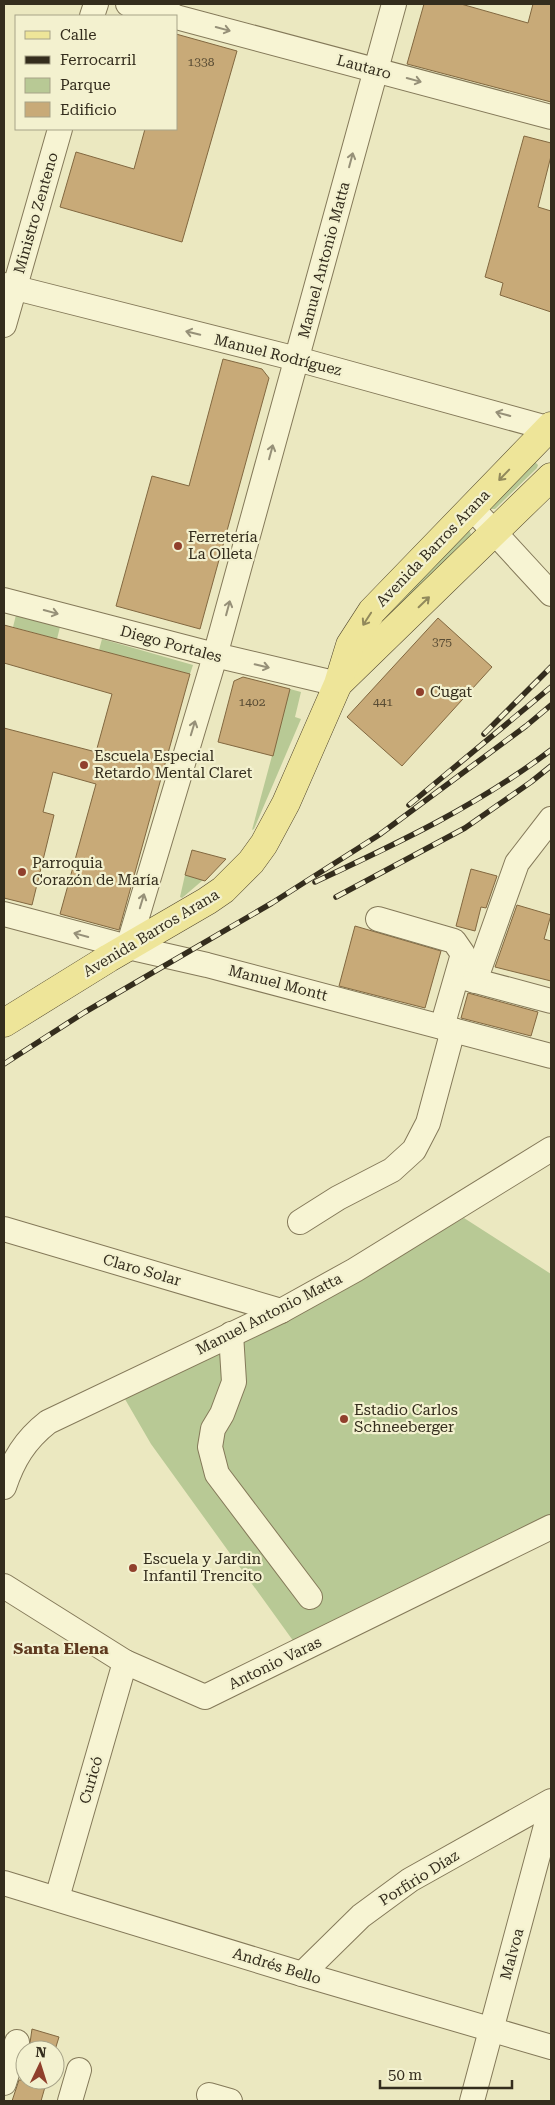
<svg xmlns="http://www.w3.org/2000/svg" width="555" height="2105" viewBox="0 0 555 2105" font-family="'Roboto Serif',serif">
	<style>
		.green { fill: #b8c995 }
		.building { fill: #c8aa78; stroke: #826840 }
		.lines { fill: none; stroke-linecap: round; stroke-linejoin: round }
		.minor-casing { stroke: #847959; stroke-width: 26 }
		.major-casing { stroke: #51462d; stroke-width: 29 }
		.minor { stroke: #f7f4d3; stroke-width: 24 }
		.major { stroke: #eee599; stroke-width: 28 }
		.rail-casing { stroke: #342d1d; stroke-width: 5.5 }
		.rail { stroke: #f3f1cf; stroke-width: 4; stroke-dasharray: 11; stroke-linecap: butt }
		.oneway { stroke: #969078 }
		.oneway2 { stroke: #91895b }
		.poi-dot { fill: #90402c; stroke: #f3f1cf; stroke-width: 2 }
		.labels { text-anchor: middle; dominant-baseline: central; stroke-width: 4.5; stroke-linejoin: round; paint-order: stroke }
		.number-label { font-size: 12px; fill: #594c34 }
		.street-label { font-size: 15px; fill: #342d1d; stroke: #f3f1cf }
		.poi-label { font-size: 15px; fill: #342d1d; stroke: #f3f1cf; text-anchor: start }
		.neighbourhood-label { font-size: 16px; font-weight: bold; fill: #5e391e; stroke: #f3f1cf }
	</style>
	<rect width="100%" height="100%" fill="#ebe8c0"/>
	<g class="green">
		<path d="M529 462H535L538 465 537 468 495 509H490L489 505Z"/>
		<path d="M469 530 471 534 470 541 361 651 377 615Z"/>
		<path d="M16 615 60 627 57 639 13 627Z"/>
		<path d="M102 639 193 665 190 674 99 650Z"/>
		<path d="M290 689 301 692 295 717 301 719 254 829 252 830Z"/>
		<path d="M185 875 203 880 182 898 180 897Z"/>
		<path d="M464 1218 551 1274V1515L294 1642 151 1444 122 1394 292 1313Z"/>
	</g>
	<g class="building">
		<path d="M424 4H461L528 23 533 4H551V102L407 64Z"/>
		<path d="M176 34 237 51 182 242 60 207 76 152 134 169 145 129H176Z"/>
		<path d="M524 136 551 143V156L538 207 551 211V312L500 295 503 283 485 277Z"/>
		<path d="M223 359 262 369 269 378 200 629 116 606 152 476 189 486Z"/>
		<path d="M438 618 492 667 402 766 347 717Z"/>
		<path d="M4 625 190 674 119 930 60 914 96 784 53 772 43 812 54 815 32 905 4 898V728L96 752 112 694 4 663Z"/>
		<path d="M243 677 290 689 273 756 218 742 234 681Z"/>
		<path d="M192 850 226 859 205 881 185 875Z"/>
		<path d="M471 869 497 876 486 908 481 907 475 931 456 926Z"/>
		<path d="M517 905 551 915 544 939 551 941V981L495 967Z"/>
		<path d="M355 926 441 951 425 1008 339 986Z"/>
		<path d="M468 993 538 1012 531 1036 461 1018Z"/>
		<path d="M32 2029 59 2037 55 2050H29Z"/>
		<path d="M19 2080H47L41 2101H12Z"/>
	</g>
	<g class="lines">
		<defs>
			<g id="minor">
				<path d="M128 4 174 16"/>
				<path d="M92 16 96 4"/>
				<path d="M176 17 551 117"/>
				<path d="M4 285 297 359 551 429"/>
				<path d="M4 325 60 129"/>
				<path d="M472 508 551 594"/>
				<path d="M4 600 215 655 338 684"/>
				<path d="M4 914 128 947 207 965 551 1056"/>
				<path d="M378 919 454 941 463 954 442 1027"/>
				<path d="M128 947 213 663 394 4"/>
				<path d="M461 977 551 1001"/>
				<path d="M475 981 517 863 551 819"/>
				<path d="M300 1222 338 1198 392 1170 414 1150 428 1123 453 1030"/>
				<path d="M4 1229 281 1311"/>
				<path d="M231 1334 234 1382 222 1414 213 1429 210 1447 217 1474 310 1597"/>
				<path d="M4 1487C13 1460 25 1440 48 1422L281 1311 355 1270 551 1149"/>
				<path d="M4 1586 125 1662 205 1697 551 1527"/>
				<path d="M4 1883 302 1974 551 2047"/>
				<path d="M57 1898 125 1662"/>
				<path d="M302 1974 361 1916 410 1880 551 1801"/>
				<path d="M4 2083 17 2042"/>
				<path d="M209 2095 230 2101"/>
				<path d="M70 2101 79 2070"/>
				<path d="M472 2101 551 1807"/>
			</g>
			<g id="major">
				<path d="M339 683 551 477"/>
				<path d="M4 1023 109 958 207 901 223 890 251 862 264 844 286 803 338 684 350 645 372 611 551 426"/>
			</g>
		</defs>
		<use href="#minor" class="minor-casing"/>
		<use href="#major" class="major-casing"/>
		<use href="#minor" class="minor"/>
		<use href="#major" class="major"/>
		<defs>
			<g id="rail">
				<path d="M484 734 551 667"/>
				<path d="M409 805 551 687"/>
				<path d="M315 882C398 843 477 806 551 750"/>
				<path d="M336 897 465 828 531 782 551 766"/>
				<path d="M4 1064 85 1012 272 903 379 835 526 726 551 705"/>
			</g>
		</defs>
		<use href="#rail" class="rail-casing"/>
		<use href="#rail" class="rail"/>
	</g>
	<defs><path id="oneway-shaft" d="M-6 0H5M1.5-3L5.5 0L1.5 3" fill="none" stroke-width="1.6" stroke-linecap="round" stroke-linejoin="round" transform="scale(1.25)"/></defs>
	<g class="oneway">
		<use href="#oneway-shaft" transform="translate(223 29) rotate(15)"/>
		<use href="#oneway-shaft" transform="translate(414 80) rotate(15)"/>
		<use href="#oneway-shaft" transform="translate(351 160) rotate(-75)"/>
		<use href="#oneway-shaft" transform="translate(193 333) rotate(-166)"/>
		<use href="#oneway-shaft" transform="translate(503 414) rotate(-165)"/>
		<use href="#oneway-shaft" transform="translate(271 452) rotate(-75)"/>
		<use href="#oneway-shaft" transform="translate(228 608) rotate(-75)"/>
		<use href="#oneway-shaft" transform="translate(51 612) rotate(15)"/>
		<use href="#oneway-shaft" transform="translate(262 666) rotate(13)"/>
		<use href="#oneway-shaft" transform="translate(193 728) rotate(-73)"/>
		<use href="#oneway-shaft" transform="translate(142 901) rotate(-73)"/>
		<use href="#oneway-shaft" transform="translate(81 935) rotate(-165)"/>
	</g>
	<g class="oneway2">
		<use href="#oneway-shaft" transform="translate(504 475) rotate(134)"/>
		<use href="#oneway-shaft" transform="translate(424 602) rotate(-44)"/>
		<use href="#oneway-shaft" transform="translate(367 619) rotate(123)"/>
	</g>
	<g class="poi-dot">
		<circle cx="178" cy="546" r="5"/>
		<circle cx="420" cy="692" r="5"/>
		<circle cx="84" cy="765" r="5"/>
		<circle cx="22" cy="872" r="5"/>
		<circle cx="344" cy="1419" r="5"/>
		<circle cx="133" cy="1568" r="5"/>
	</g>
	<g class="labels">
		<g class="number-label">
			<text x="201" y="62">1338</text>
			<text x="442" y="642">375</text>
			<text x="252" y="702">1402</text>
			<text x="383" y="702">441</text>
		</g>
		<g class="street-label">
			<text transform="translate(364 67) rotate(15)">Lautaro</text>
			<text transform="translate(36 213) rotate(-74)">Ministro Zenteno</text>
			<text transform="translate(324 260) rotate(-75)">Manuel Antonio Matta</text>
			<text transform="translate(278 355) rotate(14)">Manuel Rodríguez</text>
			<text transform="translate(433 548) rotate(-46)">Avenida Barros Arana</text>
			<text transform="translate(171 644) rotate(15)">Diego Portales</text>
			<text transform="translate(151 933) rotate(-31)">Avenida Barros Arana</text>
			<text transform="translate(278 983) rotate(15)">Manuel Montt</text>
			<text transform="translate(142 1270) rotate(16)">Claro Solar</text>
			<text transform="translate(269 1314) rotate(-27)">Manuel Antonio Matta</text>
			<text transform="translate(275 1663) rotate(-26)">Antonio Varas</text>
			<text transform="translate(91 1780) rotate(-74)">Curicó</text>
			<text transform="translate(419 1878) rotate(-32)">Porfirio Díaz</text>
			<text transform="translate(512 1954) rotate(-75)">Malvoa</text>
			<text transform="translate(277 1966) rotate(17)">Andrés Bello</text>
		</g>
		<g class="poi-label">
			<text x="188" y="537">Ferretería<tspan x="188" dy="17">La Olleta</tspan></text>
			<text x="430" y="692">Cugat</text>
			<text x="94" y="756">Escuela Especial<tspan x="94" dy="17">Retardo Mental Claret</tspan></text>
			<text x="32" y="863">Parroquia<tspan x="32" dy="17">Corazón de María</tspan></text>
			<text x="354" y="1410">Estadio Carlos<tspan x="354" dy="17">Schneeberger</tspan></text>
			<text x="143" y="1559">Escuela y Jardin<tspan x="143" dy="17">Infantil Trencito</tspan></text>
		</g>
		<g class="neighbourhood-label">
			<text x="61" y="1648">Santa Elena</text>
		</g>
	</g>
	<rect width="555" height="2105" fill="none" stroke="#342d1d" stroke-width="10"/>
	<rect x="15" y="15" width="162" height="115" fill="#f3f1cf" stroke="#a7a388"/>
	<rect x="25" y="31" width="25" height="8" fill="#eee599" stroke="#a7a388"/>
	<text x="60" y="40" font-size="15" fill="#342d1d">Calle</text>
	<rect x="25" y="56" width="25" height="8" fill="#342d1d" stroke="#a7a388"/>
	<text x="60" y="65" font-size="15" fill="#342d1d">Ferrocarril</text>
	<rect x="25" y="78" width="25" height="15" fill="#b8c995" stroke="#a7a388"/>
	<text x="60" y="90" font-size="15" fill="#342d1d">Parque</text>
	<rect x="25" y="102" width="25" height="15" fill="#c8aa78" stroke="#a7a388"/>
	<text x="60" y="115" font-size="15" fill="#342d1d">Edificio</text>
	<g transform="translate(40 2065) rotate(4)"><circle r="24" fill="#f3f1cf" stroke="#a7a388"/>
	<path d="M0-4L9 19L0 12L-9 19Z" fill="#90402c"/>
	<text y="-8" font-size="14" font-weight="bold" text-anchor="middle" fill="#342d1d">N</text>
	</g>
	<path d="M380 2080v8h132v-8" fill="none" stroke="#342d1d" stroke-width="2.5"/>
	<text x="388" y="2080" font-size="15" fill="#342d1d" stroke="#f3f1cf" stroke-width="4" paint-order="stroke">50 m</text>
</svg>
